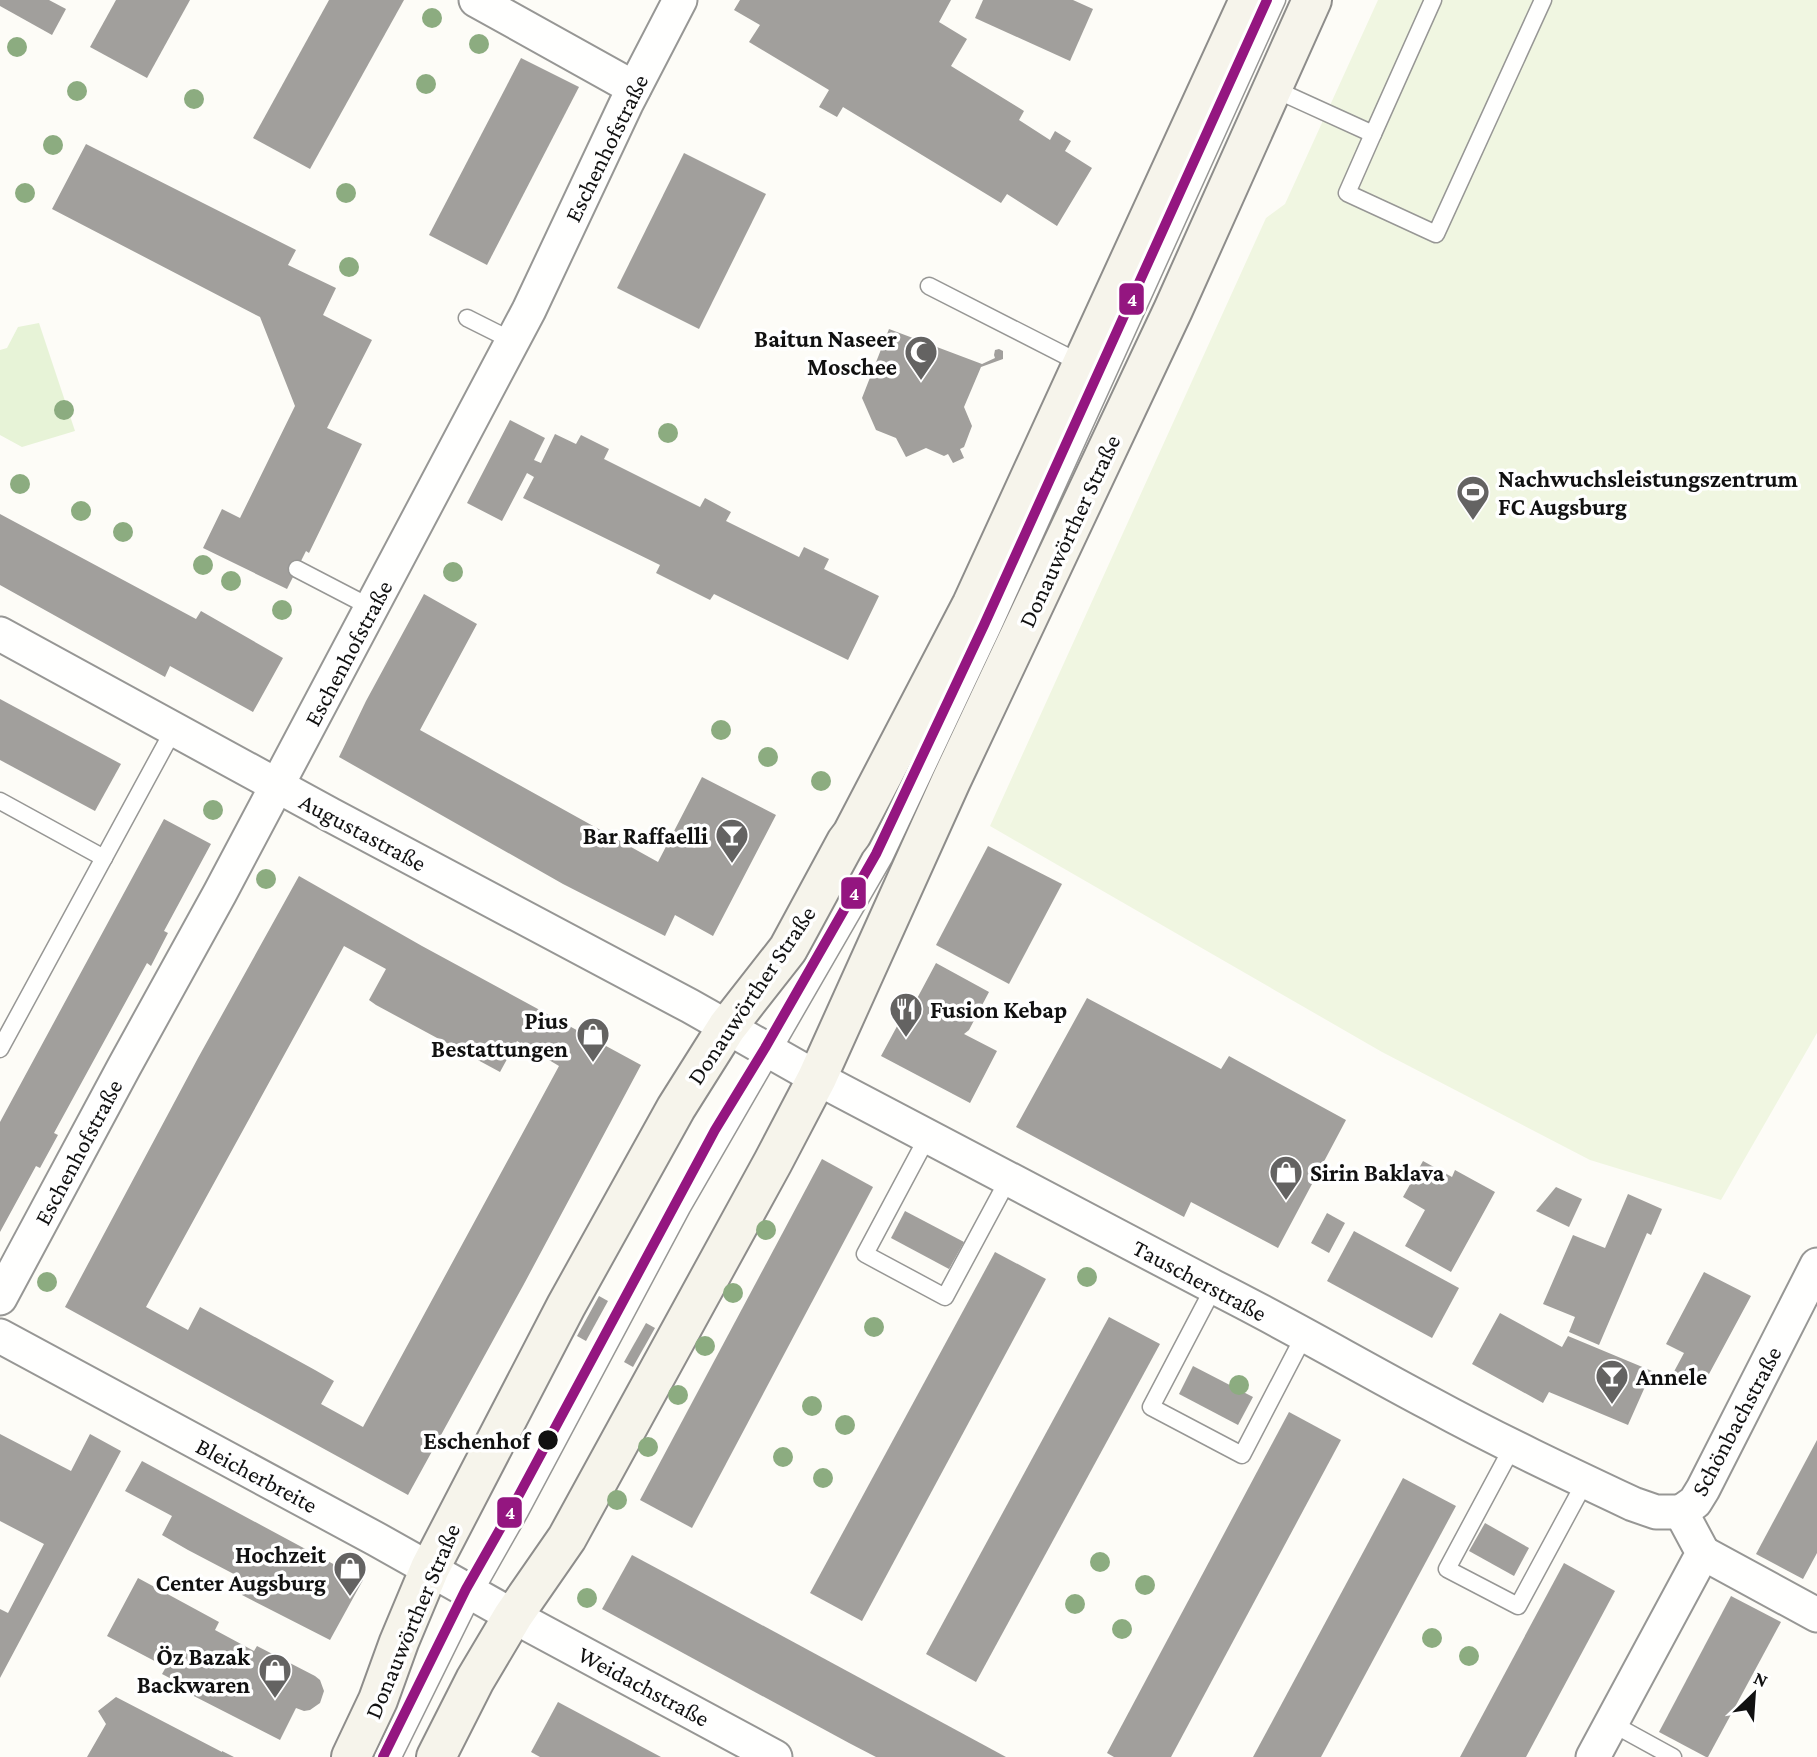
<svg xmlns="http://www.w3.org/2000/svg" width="1817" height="1757" viewBox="0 0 1817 1757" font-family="'Crimson Pro',serif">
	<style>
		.green { fill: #e7f3d7 }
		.pitch { fill: #f0f6e1 }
		.building { fill: #a19f9c; fill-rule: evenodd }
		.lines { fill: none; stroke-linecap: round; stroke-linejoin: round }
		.service-casing { stroke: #979795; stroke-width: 19 }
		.minor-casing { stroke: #979795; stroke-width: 37 }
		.secondary-casing { stroke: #8e8d8b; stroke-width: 42 }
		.service { stroke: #fffffe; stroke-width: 16 }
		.minor { stroke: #fffffe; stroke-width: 33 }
		.secondary { stroke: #f6f4eb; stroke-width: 38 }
		.tram-1-casing { stroke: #fff; stroke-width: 16 }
		.tram-1 { stroke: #941680; stroke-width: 10 }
		.tree { fill: #8cac80 }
		.stop-dot { fill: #111; stroke: #fff; stroke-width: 2.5 }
		.labels { text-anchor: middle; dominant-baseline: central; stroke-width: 7; stroke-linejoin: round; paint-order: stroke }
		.street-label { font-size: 24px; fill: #111; stroke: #fff }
		.poi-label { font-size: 24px; font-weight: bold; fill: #111; stroke: #fff; text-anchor: end }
		.stop-label { font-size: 24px; font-weight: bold; fill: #111; stroke: #fff; text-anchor: end }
		.line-badge { stroke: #fff; stroke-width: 2.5 }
		.badge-label { font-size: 19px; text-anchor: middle; font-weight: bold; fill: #fff }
	</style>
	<rect width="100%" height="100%" fill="#fdfcf7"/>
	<path class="green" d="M39 323 75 431 22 447 0 435V350L7 348 18 327Z"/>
	<path class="pitch" d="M1378 0H1817V1033L1721 1200 1590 1160 1382 1052 990 826 1266 218 1285 204Z"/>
	<g class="building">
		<path d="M0 0H49L66 9 52 35 0 6Z"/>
		<path d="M116 0H190L147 78 90 47Z"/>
		<path d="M329 0H404L310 169 253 138Z"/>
		<path d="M740 0H951L939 22 967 39 951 66 1024 111 1019 120 1050 140 1055 131 1071 141 1065 151 1092 168 1057 226 1007 194 1001 203 843 107 837 117 819 107 829 90 749 42 760 25 734 10Z"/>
		<path d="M983 0H1073L1093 9 1070 61 975 18Z"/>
		<path d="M521 58 579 87 487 265 429 235Z"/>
		<path d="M86 144 296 250 288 265 336 288 323 315 372 340 327 428 362 444 309 553 306 551 287 589 203 548 222 509 240 518 295 406 260 317 52 209Z"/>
		<path d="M684 153 766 194 699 329 617 288Z"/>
		<path d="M889 329 982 364 995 358 994 355 995 350 999 349 1003 351V359L981 367 964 407 972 426 964 447 960 449 964 458 953 463 948 454 944 456 926 448 906 457 896 438 876 430 862 398Z"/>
		<path d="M510 420 545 438 534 460 541 463 555 434 576 444 581 435 609 449 604 459 700 507 705 498 731 512 726 521 799 557 804 547 829 559 824 569 879 596 848 660 714 594 710 600 656 573 660 565 523 498 534 477 527 473 502 521 467 503Z"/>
		<path d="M0 514 196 619 201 611 283 658 253 712 170 666 165 677 0 585Z"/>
		<path d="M424 594 477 624 420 730 658 862 702 777 776 815 713 936 675 915 665 936 563 884 339 757 366 701Z"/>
		<path d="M0 699 121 764 95 811 0 760Z"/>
		<path d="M164 819 211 844 164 931 168 933 151 966 147 963 54 1133 58 1135 40 1168 36 1166 0 1232V1122Z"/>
		<path d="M988 846 1062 884 1009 984 936 945Z"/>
		<path d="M299 876 422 946 641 1065 524 1284 408 1495 65 1307 198 1058ZM344 946 386 969 369 1000 376 1005 500 1072 517 1041 559 1066 363 1427 321 1404 334 1381 315 1370 200 1307 188 1330 146 1307Z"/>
		<path d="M936 963 989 992 969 1030 964 1034 997 1051 970 1103 881 1056 909 1004 913 1006Z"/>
		<path d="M1087 998 1221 1069 1229 1056 1346 1120 1278 1248 1191 1202 1184 1217 1016 1127Z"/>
		<path d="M822 1159 873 1187 692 1528 640 1500Z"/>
		<path d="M1423 1161 1452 1177 1455 1170 1495 1192 1451 1272 1405 1246 1425 1210 1403 1197Z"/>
		<path d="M1556 1187 1582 1199 1569 1227 1536 1211Z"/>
		<path d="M1628 1194 1662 1209 1651 1235 1647 1233 1599 1345 1569 1332 1575 1317 1543 1304 1573 1235 1605 1248Z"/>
		<path d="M905 1211 964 1242 949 1269 891 1238Z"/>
		<path d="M1327 1213 1345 1223 1329 1253 1311 1243Z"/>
		<path d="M1354 1231 1459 1288 1432 1338 1327 1281Z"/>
		<path d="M995 1252 1046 1279 862 1621 810 1593Z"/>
		<path d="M1704 1272 1751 1296 1702 1387 1670 1379 1684 1353 1666 1344Z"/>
		<path d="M599 1296 608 1301 586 1341 577 1336Z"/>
		<path d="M1500 1313 1562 1347 1568 1336 1652 1371 1628 1425 1549 1392 1543 1403 1472 1364Z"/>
		<path d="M1109 1317 1160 1344 976 1682 926 1654Z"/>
		<path d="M646 1323 655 1328 633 1367 624 1362Z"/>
		<path d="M1193 1366 1253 1397 1238 1425 1179 1394Z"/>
		<path d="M1289 1412 1341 1440 1171 1757H1114L1107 1753Z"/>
		<path d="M0 1434 71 1471 90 1434 121 1451 0 1678V1609L8 1613 44 1544 0 1521Z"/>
		<path d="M1817 1440V1553L1803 1579 1756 1554Z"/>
		<path d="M142 1461 363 1580 330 1640 242 1595 249 1582 188 1550 162 1535 172 1516 125 1491Z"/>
		<path d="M1403 1478 1456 1506 1321 1757H1253Z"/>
		<path d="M1485 1523 1529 1548 1514 1576 1469 1551Z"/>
		<path d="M632 1555 675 1578 1006 1757H876L849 1743 602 1609Z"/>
		<path d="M1564 1563 1615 1591 1526 1757H1460Z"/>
		<path d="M138 1578 219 1622 215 1630 254 1651 257 1646 315 1676 320 1680 324 1691 320 1703 310 1710 304 1711 296 1708 280 1740 182 1690 185 1686 162 1674 166 1667 107 1636Z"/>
		<path d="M1731 1596 1781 1622 1708 1757H1706L1659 1732Z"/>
		<path d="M116 1697 222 1752V1751L234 1757H87L106 1724 98 1711Z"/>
		<path d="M558 1702 661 1757H540L531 1752Z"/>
	</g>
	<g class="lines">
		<defs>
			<g id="service">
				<path d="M1272 88 1373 134 1347 193 1436 234 1543 0"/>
				<path d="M1373 134 1433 0"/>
				<path d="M929 286 1082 364"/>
				<path d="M467 318 513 341"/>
				<path d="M297 569 372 608"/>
				<path d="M0 801 104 858"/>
				<path d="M0 1049 174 729"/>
				<path d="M928 1136 865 1254 945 1297 1009 1178"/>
				<path d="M1214 1287 1151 1407 1242 1455 1304 1336"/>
				<path d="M1513 1446 1447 1569 1518 1606 1585 1482"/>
				<path d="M1611 1723 1673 1757"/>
				<path d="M393 1757 474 1593 520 1512 682 1208 884 858 992 629 1277 0"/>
			</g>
			<g id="minor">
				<path d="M476 0 634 88"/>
				<path d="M0 634 331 815 690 1006 817 1078 1214 1287C1288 1324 1359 1366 1431 1404 1497 1440 1565 1472 1633 1504L1656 1512H1681"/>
				<path d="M0 1298 124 1067 220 893 529 310 626 104 680 0"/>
				<path d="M0 1336 376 1539 513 1616 775 1757"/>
				<path d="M1681 1512 1695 1502 1703 1489 1817 1265"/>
				<path d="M1703 1553 1817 1615"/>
				<path d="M1593 1757 1703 1553 1681 1512"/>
			</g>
			<g id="secondary">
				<path d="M351 1757 378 1700 399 1642 430 1568 566 1306 676 1108 727 1027 788 949 846 842 852 834 972 604 1249 0"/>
				<path d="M436 1757 475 1680 513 1616 567 1538 773 1162 817 1078 951 781 1173 310 1312 0"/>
			</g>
		</defs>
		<use href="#service" class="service-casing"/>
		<use href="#minor" class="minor-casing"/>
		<use href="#secondary" class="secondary-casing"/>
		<use href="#service" class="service"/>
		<use href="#minor" class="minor"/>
		<use href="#secondary" class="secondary"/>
		<defs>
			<path id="tram-1" d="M383 1757 466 1589 512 1508 715 1130 765 1048 876 854 984 625 1267 0"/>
		</defs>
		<use href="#tram-1" class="tram-1-casing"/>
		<use href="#tram-1" class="tram-1"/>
	</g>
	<g class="tree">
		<circle cx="432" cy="18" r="10"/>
		<circle cx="479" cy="44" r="10"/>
		<circle cx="17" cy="47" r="10"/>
		<circle cx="426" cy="84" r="10"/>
		<circle cx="77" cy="91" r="10"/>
		<circle cx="194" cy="99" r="10"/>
		<circle cx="53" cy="145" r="10"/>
		<circle cx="25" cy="193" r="10"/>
		<circle cx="346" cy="193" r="10"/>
		<circle cx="349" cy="267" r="10"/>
		<circle cx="64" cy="410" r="10"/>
		<circle cx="668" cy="433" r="10"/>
		<circle cx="20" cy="484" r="10"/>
		<circle cx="81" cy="511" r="10"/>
		<circle cx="123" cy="532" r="10"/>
		<circle cx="203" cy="565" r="10"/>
		<circle cx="453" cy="572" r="10"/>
		<circle cx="231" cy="581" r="10"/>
		<circle cx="282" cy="610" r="10"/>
		<circle cx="721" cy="730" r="10"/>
		<circle cx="768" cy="757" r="10"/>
		<circle cx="821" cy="781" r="10"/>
		<circle cx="213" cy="810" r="10"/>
		<circle cx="266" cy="879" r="10"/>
		<circle cx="766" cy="1230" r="10"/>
		<circle cx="1087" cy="1277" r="10"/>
		<circle cx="47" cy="1282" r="10"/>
		<circle cx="733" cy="1293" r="10"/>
		<circle cx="874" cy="1327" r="10"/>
		<circle cx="705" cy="1346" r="10"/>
		<circle cx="1239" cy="1385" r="10"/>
		<circle cx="678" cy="1395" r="10"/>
		<circle cx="812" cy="1406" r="10"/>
		<circle cx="845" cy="1425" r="10"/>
		<circle cx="648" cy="1447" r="10"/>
		<circle cx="783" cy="1457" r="10"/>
		<circle cx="823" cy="1478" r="10"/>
		<circle cx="617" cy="1500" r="10"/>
		<circle cx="1100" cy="1562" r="10"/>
		<circle cx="1145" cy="1585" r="10"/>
		<circle cx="587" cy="1598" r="10"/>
		<circle cx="1075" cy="1604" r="10"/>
		<circle cx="1122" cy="1629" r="10"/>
		<circle cx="1432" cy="1638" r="10"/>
		<circle cx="1469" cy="1656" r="10"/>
	</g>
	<defs>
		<symbol id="mosque-pin" viewBox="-11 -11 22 30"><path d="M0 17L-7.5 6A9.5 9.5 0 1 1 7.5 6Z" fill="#646362" stroke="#fff"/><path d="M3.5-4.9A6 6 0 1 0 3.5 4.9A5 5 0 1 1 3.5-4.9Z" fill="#fff"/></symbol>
		<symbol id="stadium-pin" viewBox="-11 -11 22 30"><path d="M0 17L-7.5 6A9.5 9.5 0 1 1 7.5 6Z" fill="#646362" stroke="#fff"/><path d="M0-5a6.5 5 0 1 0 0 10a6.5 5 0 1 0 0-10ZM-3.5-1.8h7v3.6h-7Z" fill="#fff"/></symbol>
		<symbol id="bar-pin" viewBox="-11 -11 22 30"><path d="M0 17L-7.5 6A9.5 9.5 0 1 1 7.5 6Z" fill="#646362" stroke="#fff"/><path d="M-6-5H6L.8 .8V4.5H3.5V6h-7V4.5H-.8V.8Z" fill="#fff"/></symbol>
		<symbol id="restaurant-pin" viewBox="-11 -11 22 30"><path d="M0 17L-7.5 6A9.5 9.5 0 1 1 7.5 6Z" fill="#646362" stroke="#fff"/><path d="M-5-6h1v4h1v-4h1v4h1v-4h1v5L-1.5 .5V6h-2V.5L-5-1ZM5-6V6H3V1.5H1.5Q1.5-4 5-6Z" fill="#fff"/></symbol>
		<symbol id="shop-pin" viewBox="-11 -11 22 30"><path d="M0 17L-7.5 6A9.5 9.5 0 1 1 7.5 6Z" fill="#646362" stroke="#fff"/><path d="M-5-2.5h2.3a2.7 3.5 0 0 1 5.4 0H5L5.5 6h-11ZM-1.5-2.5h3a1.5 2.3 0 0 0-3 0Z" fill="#fff"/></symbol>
	</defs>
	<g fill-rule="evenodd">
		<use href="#mosque-pin" x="902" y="333" width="38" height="52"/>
		<use href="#stadium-pin" x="1454" y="473" width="38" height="52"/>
		<use href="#bar-pin" x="713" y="816" width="38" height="52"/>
		<use href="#restaurant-pin" x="887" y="990" width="38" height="52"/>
		<use href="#shop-pin" x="574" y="1015" width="38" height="52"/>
		<use href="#shop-pin" x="1267" y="1153" width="38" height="52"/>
		<use href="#bar-pin" x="1593" y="1357" width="38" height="52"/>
		<use href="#shop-pin" x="331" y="1549" width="38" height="52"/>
		<use href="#shop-pin" x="256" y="1651" width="38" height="52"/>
	</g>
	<circle class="stop-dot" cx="548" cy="1440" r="11"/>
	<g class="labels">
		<g class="street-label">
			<text transform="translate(606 148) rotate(-64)">Eschenhofstraße</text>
			<text transform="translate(1069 531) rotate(-65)">Donauwörther Straße</text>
			<text transform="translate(348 653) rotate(-62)">Eschenhofstraße</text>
			<text transform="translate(363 832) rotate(28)">Augustastraße</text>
			<text transform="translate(751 995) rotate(-56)">Donauwörther Straße</text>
			<text transform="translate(78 1152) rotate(-62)">Eschenhofstraße</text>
			<text transform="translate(1200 1280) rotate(28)">Tauscherstraße</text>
			<text transform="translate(1736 1421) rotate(-62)">Schönbachstraße</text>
			<text transform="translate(257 1475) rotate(28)">Bleicherbreite</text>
			<text transform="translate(412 1621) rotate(-67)">Donauwörther Straße</text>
			<text transform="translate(644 1686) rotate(28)">Weidachstraße</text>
		</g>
		<g class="poi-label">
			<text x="897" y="338">Baitun Naseer<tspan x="897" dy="28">Moschee</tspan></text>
			<text x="1498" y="478" text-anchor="start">Nachwuchsleistungszentrum<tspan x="1498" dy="28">FC Augsburg</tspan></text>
			<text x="708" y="835">Bar Raffaelli</text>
			<text x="930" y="1009" text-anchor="start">Fusion Kebap</text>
			<text x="568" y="1020">Pius<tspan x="568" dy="28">Bestattungen</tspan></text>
			<text x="1310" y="1172" text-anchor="start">Sirin Baklava</text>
			<text x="1636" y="1376" text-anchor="start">Annele</text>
			<text x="326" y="1554">Hochzeit<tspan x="326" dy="28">Center Augsburg</tspan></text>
			<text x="250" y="1656">Öz Bazak<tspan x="250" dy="28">Backwaren</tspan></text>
		</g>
		<g class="stop-label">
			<text x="530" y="1440">Eschenhof</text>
		</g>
	</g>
	<g class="line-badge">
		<rect x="1118" y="282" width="27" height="34" rx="7" fill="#941680"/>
		<rect x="840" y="876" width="27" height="34" rx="7" fill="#941680"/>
		<rect x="496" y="1496" width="27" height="33" rx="7" fill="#941680"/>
	</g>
	<g class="badge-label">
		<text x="1132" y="306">4</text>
		<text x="854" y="900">4</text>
		<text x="510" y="1519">4</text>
	</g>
	<g transform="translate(1754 1694) rotate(25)" stroke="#ffffff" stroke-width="5" paint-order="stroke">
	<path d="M0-5L12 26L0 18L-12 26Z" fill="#111111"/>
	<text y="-10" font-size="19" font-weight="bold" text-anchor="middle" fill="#111111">N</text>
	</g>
</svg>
